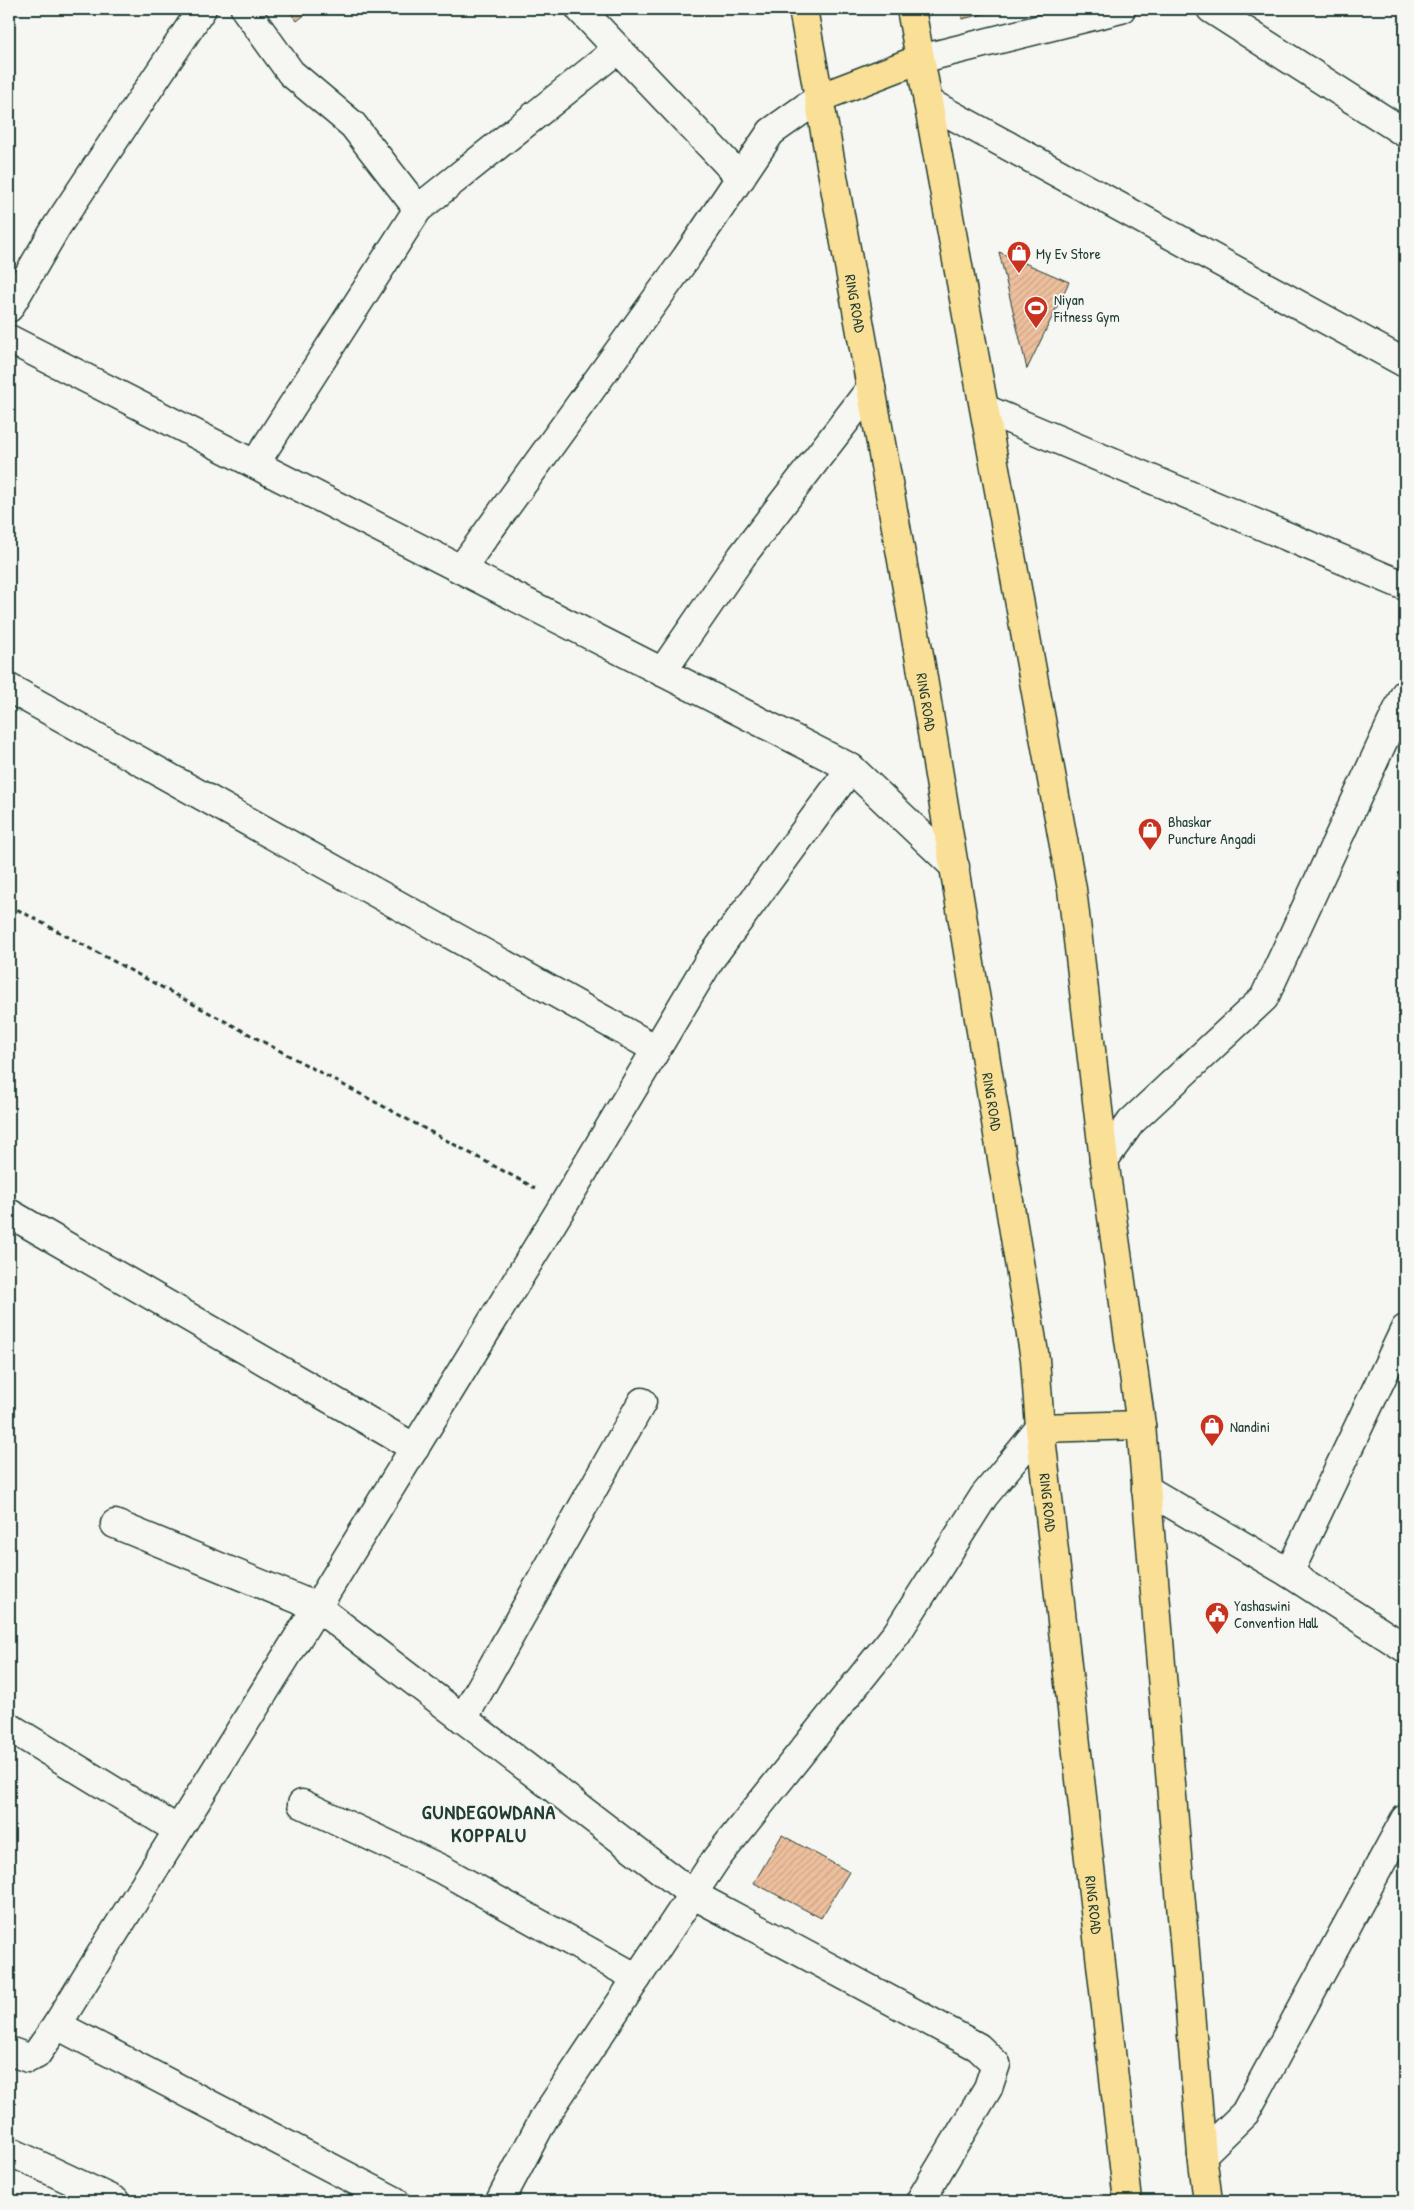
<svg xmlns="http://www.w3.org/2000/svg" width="1414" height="2210" viewBox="0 0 1414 2210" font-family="'Patrick Hand',sans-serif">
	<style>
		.building { fill: url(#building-hatch); stroke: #1f3d34 }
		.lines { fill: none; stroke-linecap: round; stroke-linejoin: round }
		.minor-casing { stroke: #1f3d34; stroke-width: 31 }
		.tertiary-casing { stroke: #1f3d34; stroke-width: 31 }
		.primary-casing { stroke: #1f3d34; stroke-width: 31 }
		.path { stroke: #1f3d34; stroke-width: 3; stroke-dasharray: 5 4; stroke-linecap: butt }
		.minor { stroke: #f6f6f2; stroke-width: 28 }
		.tertiary { stroke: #f6f6f2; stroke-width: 28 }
		.primary { stroke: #fadf96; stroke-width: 28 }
		.labels { text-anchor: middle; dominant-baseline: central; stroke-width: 4; stroke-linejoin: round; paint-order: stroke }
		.poi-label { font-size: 15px; fill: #1f3d34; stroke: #f6f6f2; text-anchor: start }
		.street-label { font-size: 15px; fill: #1f3d34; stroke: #f6f6f2 }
		.district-label { font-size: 20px; font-weight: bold; letter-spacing: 1px; fill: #1f3d34; stroke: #f6f6f2 }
	</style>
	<defs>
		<pattern id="building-hatch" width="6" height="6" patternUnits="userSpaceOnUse" patternTransform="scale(1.25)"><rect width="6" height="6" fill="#edbf9d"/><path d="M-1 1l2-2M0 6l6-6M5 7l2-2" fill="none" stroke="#cba588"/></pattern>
	</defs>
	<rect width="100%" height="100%" fill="#f6f6f2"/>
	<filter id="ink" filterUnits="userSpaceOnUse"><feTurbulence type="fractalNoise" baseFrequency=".02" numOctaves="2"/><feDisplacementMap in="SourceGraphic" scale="10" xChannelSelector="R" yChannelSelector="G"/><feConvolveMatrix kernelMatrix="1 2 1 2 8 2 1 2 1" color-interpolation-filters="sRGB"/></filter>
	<g filter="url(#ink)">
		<g class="building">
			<path d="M287 9H312L297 21Z"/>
			<path d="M960 9H1005L962 19Z"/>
			<path d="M999 252 1069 282 1027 369Z"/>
			<path d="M782 1835 849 1872 821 1918 754 1883Z"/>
		</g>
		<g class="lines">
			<defs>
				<g id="minor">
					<path d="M245 9 291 73 353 125 418 209"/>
					<path d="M580 9 618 49"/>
					<path d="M1211 9 1405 133"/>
					<path d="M920 59 1121 9"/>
					<path d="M928 102 1405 363"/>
					<path d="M9 308 57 226 202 9"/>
					<path d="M985 409 1405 586"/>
					<path d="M255 464 418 209 618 49 741 178"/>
					<path d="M461 569 686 258 771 132 819 98"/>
					<path d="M662 672 742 556 871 388"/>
					<path d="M9 688 656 1049"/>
					<path d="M851 768 709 961 564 1204 317 1607 692 1894 978 2047 996 2064 988 2088 920 2201"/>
					<path d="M1104 1160 1131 1122 1264 998 1405 694"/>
					<path d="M9 1213 415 1448"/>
					<path d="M1146 1489 1289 1573 1405 1648"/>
					<path d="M115 1524 317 1607 57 2025 395 2201"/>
					<path d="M1289 1573 1405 1329"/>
					<path d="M463 1719 642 1402"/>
					<path d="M9 1727 178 1830"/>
					<path d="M302 1804 441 1869 637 1978"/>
					<path d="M9 2051 28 2058 36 2055 57 2025"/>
					<path d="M13 2153 115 2201"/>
					<path d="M1202 2155 1245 2113 1405 1819"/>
					<path d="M500 2201 544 2118 716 1859 897 1633 984 1496 1040 1428"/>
				</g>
				<path id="tertiary" d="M9 339 851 768 955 867"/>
				<g id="primary">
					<path id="s1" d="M803 9 921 666 1035 1359 1040 1428 1128 2201"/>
					<path d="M911 9 1072 889 1104 1160 1141 1425 1202 2155 1208 2201"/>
					<path d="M819 98 920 59"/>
					<path d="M1040 1428 1141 1425"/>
				</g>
			</defs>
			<use href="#minor" class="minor-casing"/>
			<use href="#tertiary" class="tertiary-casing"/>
			<use href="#primary" class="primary-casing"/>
			<path class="path" d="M9 905 535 1188"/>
			<use href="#minor" class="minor"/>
			<use href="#tertiary" class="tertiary"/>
			<use href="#primary" class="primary"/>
		</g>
	</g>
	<defs>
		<symbol id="shop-pin" viewBox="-11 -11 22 30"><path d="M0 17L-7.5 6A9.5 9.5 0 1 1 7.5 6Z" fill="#c8321e" stroke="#f6f6f2"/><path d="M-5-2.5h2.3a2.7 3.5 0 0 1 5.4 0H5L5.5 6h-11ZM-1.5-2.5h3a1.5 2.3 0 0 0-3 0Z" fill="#fff"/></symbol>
		<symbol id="stadium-pin" viewBox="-11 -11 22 30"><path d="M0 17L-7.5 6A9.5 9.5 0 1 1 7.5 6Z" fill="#c8321e" stroke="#f6f6f2"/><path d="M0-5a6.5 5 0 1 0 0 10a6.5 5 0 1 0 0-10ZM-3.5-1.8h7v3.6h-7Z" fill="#fff"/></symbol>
		<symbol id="civic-pin" viewBox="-11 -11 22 30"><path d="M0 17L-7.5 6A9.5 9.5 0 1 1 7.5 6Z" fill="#c8321e" stroke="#f6f6f2"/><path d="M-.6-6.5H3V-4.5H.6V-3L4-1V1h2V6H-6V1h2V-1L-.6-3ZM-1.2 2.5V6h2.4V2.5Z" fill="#fff"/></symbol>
	</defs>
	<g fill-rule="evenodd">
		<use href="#shop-pin" x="1005" y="239" width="28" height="38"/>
		<use href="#stadium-pin" x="1022" y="294" width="28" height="38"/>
		<use href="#shop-pin" x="1136" y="816" width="28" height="38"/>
		<use href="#shop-pin" x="1198" y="1412" width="28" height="38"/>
		<use href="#civic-pin" x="1203" y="1600" width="28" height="38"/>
	</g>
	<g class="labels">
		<g class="poi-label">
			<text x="1036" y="253">My Ev Store</text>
			<text x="1054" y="299">Niyan<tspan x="1054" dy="17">Fitness Gym</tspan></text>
			<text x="1168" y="821">Bhaskar<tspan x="1168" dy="17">Puncture Angadi</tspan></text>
			<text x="1230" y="1426">Nandini</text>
			<text x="1234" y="1605">Yashaswini<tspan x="1234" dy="17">Convention Hall</tspan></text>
		</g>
		<g class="street-label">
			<text stroke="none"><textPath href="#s1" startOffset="299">RING ROAD</textPath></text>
			<text stroke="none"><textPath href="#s1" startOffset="704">RING ROAD</textPath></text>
			<text stroke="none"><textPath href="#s1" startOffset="1109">RING ROAD</textPath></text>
			<text stroke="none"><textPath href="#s1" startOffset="1514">RING ROAD</textPath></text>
			<text stroke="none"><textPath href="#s1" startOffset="1919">RING ROAD</textPath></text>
		</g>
		<g class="district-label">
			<text x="489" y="1811">GUNDEGOWDANA<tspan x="489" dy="23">KOPPALU</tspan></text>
		</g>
	</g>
	<rect width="1414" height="2210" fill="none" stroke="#f6f6f2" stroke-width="30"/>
	<rect x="15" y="15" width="1384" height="2180" fill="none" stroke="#1f3d34" stroke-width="2" filter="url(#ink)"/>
</svg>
